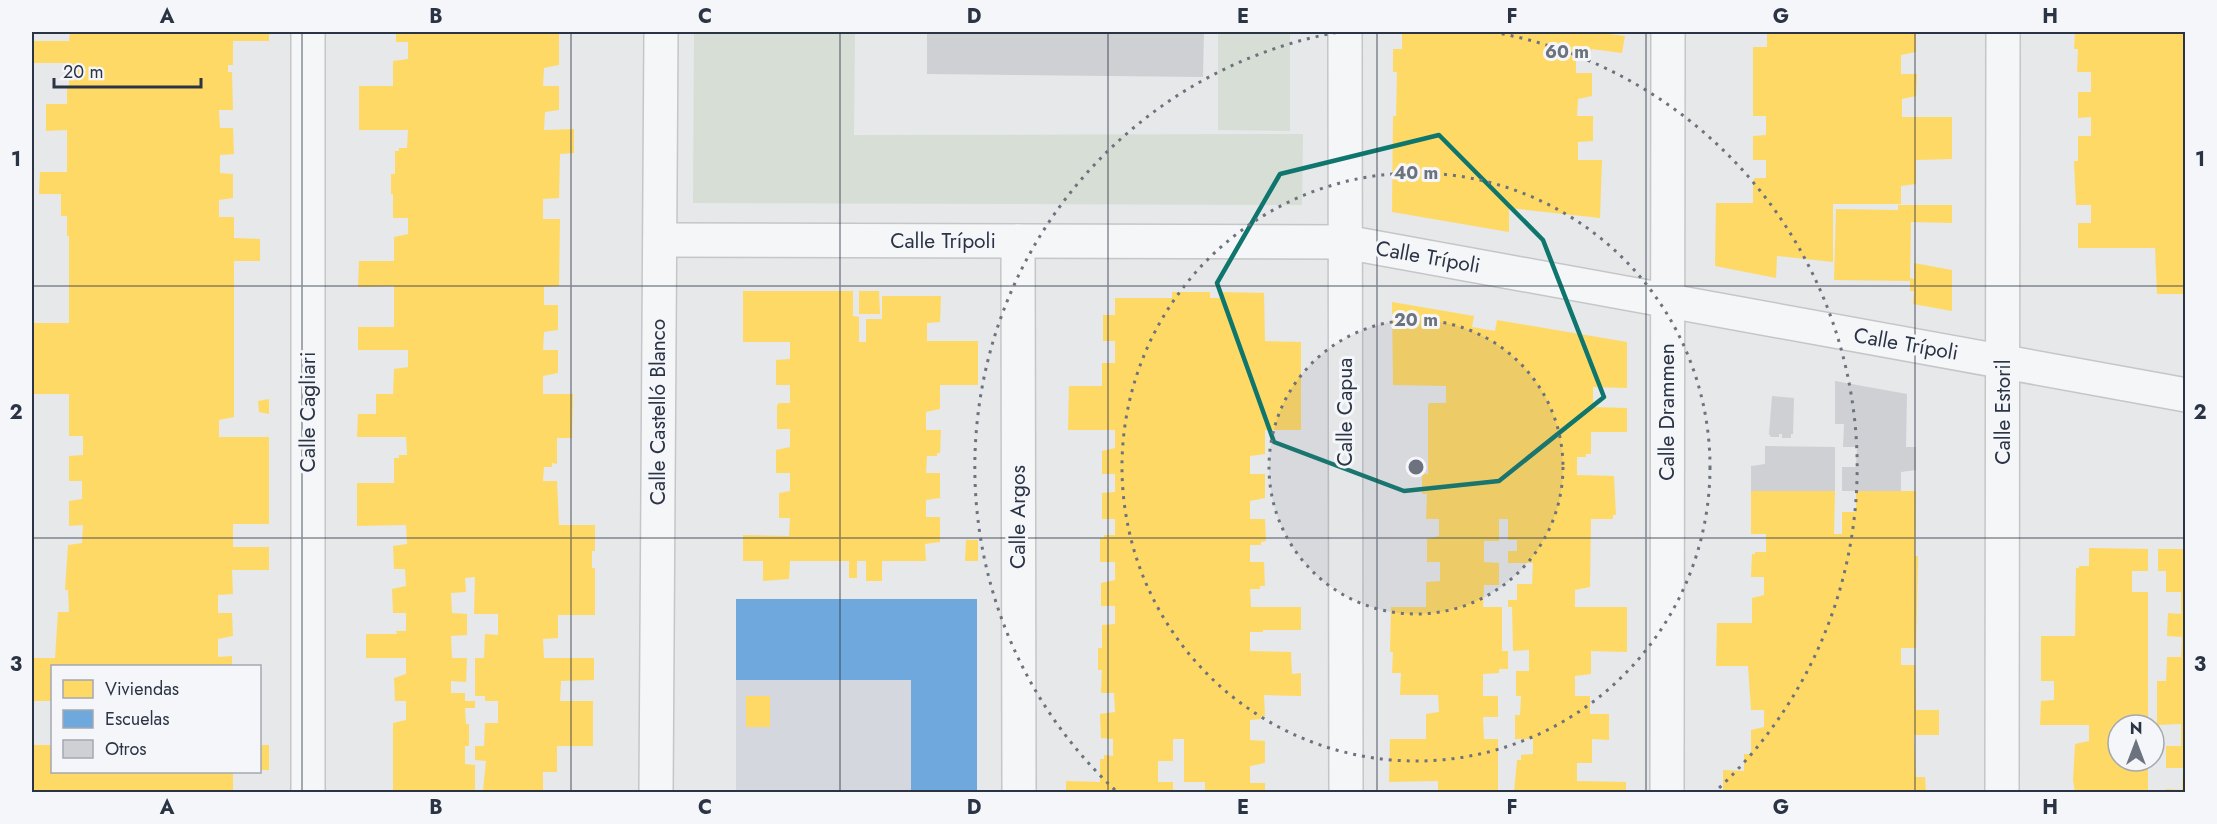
<svg xmlns="http://www.w3.org/2000/svg" width="2217" height="824" viewBox="0 0 2217 824" font-family="Jost,sans-serif">
	<style>
		.built { fill: #d4d7dd }
		.green { fill: #d6ded6 }
		.homes { fill: #ffd966 }
		.schools { fill: #6fa8dc }
		.building { fill: #ced0d3 }
		.lines { fill: none; stroke-linecap: round; stroke-linejoin: round }
		.minor-casing { stroke: #c4c6c8; stroke-width: 36 }
		.minor { stroke: #f5f6f7; stroke-width: 33 }
		.marked { fill: none; stroke: #0f766e; stroke-width: 4.5; stroke-linejoin: round }
		.grid { fill: none; stroke: #2b3445; stroke-width: 1.5; stroke-opacity: 0.55 }
		.ring { fill: none; stroke: #6c737f; stroke-width: 3; stroke-dasharray: 3 6 }
		.labels { text-anchor: middle; dominant-baseline: central; stroke-width: 6; stroke-linejoin: round; paint-order: stroke }
		.street-label { font-size: 21px; fill: #2b3445; stroke: #f4f6f9 }
		.centre { fill: #6c737f; stroke: #f4f6f9; stroke-width: 3 }
		.ring-label { font-size: 18px; text-anchor: middle; font-weight: bold; fill: #6c737f; stroke: #f4f6f9; stroke-width: 6; stroke-linejoin: round; paint-order: stroke }
		.neatline { fill: none; stroke: #2b3445; stroke-width: 2 }
		.grid-label { font-size: 20px; text-anchor: middle; font-weight: bold; fill: #2b3445 }
	</style>
	<rect width="100%" height="100%" fill="#e6e8ea"/>
	<rect class="built" x="736" y="599" width="241" height="193"/>
	<g class="green">
		<path d="M694 32H855L854 135 1303 134 1302 205 693 203Z"/>
		<path d="M1218 32H1290V131L1218 130Z"/>
	</g>
	<g class="homes">
		<path d="M70 32H269V41H233V65H228V72H232L233 110H219L220 128H233L234 154 220 155V173L233 174V198L219 200V217H234V238L260 239V261H234V417L219 420V437H269V524H233V547H269V570H232L233 594 218 595V613H232L233 636 218 639V657L232 656V666H52V701H34V658H55L58 612H69L68 590H65L68 545 82 543 83 525 69 526V501L82 499V481H69V456L83 455V436H69V394H34V323H69V236H67V216H61V194H39L40 172H67V130L46 131V104H67V86H69V80H67L69 63H34V41H69Z"/>
		<path d="M396 32H559V65L544 68 543 86H559V110L545 112 544 130 574 129V153L560 154 559 198 543 199V219H560L559 286 544 287V305H558V330L544 332 543 350H558V373L543 376V394H573L572 438H557V464L552 463V467H544L543 481H557L559 525H595V551H592V568H595V615H558V638L543 639 544 658H594V680L561 681 560 701H593V746H557V772H543V790H557V792H499V790H483L486 761 475 760V746H484L485 723H498V701H485V696H475V658H484L485 634 498 635V614H474L475 577 465 578 466 592 451 593 452 613 467 614V635L451 636 452 658H467L466 682 451 681V693H465V701H475V708H465L466 724H469V746H465V764L475 765V792H393V723L406 720V701H395L394 678 406 674V658H366V634H397L396 631H406V613H393L392 589 406 586 405 569H394L393 546 407 544 406 525 357 526V483H394V458H399V455H407L406 437H357L358 414H376V394H393L394 369 408 367V350H358V327H394V286L358 287 359 261H394V237L408 234V218H393V194H391V174H395V151H399V148H407L408 130H359V86H393V61L408 59V42H396Z"/>
		<path d="M1402 32H1592L1625 36 1622 53 1592 49 1591 52 1576 54V73H1592V96L1578 99 1577 116H1593V141L1578 142V160H1602L1600 218 1509 208V232L1392 212 1393 116H1396L1397 72H1393V49H1402Z"/>
		<path d="M1767 32H1916V52L1901 55V74H1917L1916 96 1902 99V117H1952V159L1916 160V184L1901 186V204H1833V262L1777 256 1776 278 1715 266 1716 203H1753V181L1755 178H1766V160H1753V136L1766 135V116H1753V47H1767Z"/>
		<path d="M2075 32H2186V294H2157L2155 248H2078V223H2091V205H2076L2074 161H2078V136H2091V117L2078 118V92H2091V72H2077L2078 49H2074Z"/>
		<path d="M1898 205H1952V223L1911 222 1910 278 1914 279V263L1952 270V311L1913 304 1914 291H1910V281L1834 280 1836 209 1898 210Z"/>
		<path d="M743 291H853V316L859 317V342H866V319H882V296H941L940 322 927 323V341H978V385H940V409L926 412V430H941L940 453H937V456H927L926 473H940V498L926 500V517H940V542L925 544 926 561H882V581H866V561H857V578H849V561H790L789 579 763 581V561H743V535L789 536 790 518H779V493L790 491V473H776V450L790 447V429H777V405L779 403H790V385H776V360L790 359V342H743Z"/>
		<path d="M859 291H879L880 314H859Z"/>
		<path d="M1172 292H1210V298H1220V292L1264 293 1265 341 1301 342V430H1265V454L1250 456V474H1265V498L1250 501V519H1265L1266 541 1261 542V545H1250V562H1264L1265 586H1260V589H1250L1251 607H1301V630H1263V632H1250V651L1291 652 1292 674 1301 673V696L1264 695 1265 716H1261V719L1250 720V740L1265 741V763L1250 766V783H1265V792H1205V782H1184V739H1173V761H1158V782H1173V792H1066V781L1100 782V759H1104V755L1113 756V739L1101 738 1100 714 1115 712 1114 693H1101L1102 670H1098V648H1102V625L1115 624V606H1101V583L1115 580V562H1100V538H1104V535H1115V519H1102V493L1115 492V474H1102V451L1115 448V430H1068L1069 386H1102V363H1115V341H1103V315H1115V298H1172Z"/>
		<path d="M1392 302 1474 316 1472 327 1495 331 1497 320 1627 342V388L1593 387V407L1627 408V432H1591V454H1586V457H1577V475L1614 476 1616 515H1613V519H1591L1590 587 1575 590V607H1627V652L1591 651V674L1575 676V696H1590V714H1609V740L1592 739V763H1577V781L1626 782V792H1514L1517 760H1521V755L1533 754V739H1515V715H1520L1521 696H1516V671H1529V650L1513 651 1512 607H1508V600H1517V584H1532L1533 563H1508V551H1517V540H1508V519H1499V541H1484V562L1499 563V585H1484L1483 607H1502V651H1508V669H1499V673L1483 674V696H1498V717H1483L1484 739H1498V792H1438V781L1389 782 1390 739H1426V714L1439 712 1438 695H1400L1401 673H1392L1393 652H1390L1391 607H1426V582L1440 581V562H1427V539L1439 536V519H1426L1427 494H1422V474H1428V406L1429 403H1446V386L1393 385Z"/>
		<path d="M269 399V414L259 412 258 401Z"/>
		<path d="M1751 491H1835L1834 534H1842V512H1856V491H1916L1915 556H1918L1916 648H1901V665H1915L1916 710H1939V735H1914L1916 777H1925L1926 792H1723V770L1744 771V754H1751V730L1764 727V710H1751L1748 666H1716L1717 623H1752V598L1764 595V577H1751L1752 554H1755V552H1766V534H1751Z"/>
		<path d="M966 540H978V561H965Z"/>
		<path d="M2089 548 2148 549V571H2132V592H2148V725H2118V761H2133V768H2148V791L2075 792 2073 780 2075 744 2089 741V725H2040L2041 701 2054 700V681H2041V636H2075L2076 568H2079V566H2089Z"/>
		<path d="M2158 549H2186V792H2166V789L2182 790 2183 768H2166V746H2181V724L2157 725V681H2166L2167 657H2181L2182 637 2167 636 2168 613 2181 614V592H2166V571H2158Z"/>
		<rect x="746" y="696" width="24" height="31"/>
		<path d="M34 745H52V772H233V792H175V790H150V792H33Z"/>
		<rect x="260" y="745" width="9" height="25"/>
	</g>
	<path class="schools" d="M736 599H977V792H911V680H736Z"/>
	<g class="building">
		<path d="M927 32H1204L1203 77 927 74Z"/>
		<path d="M1835 381 1907 394 1906 447H1916V470L1901 472V491H1842V467H1856L1857 447H1843L1844 424H1835Z"/>
		<path d="M1772 396 1794 398 1793 434H1791V438H1782V434H1779V437H1771L1769 434Z"/>
		<path d="M1765 446 1835 447V491H1751V466L1765 464Z"/>
	</g>
	<g class="lines">
		<defs>
			<g id="minor">
				<path d="M1345 32 1346 792"/>
				<path d="M660 240 1345 242 2186 395"/>
				<path d="M1018 241 1019 792"/>
				<path d="M308 792V32"/>
				<path d="M656 792 661 32"/>
				<path d="M1667 792 1668 32"/>
				<path d="M2002 792 2003 32"/>
			</g>
		</defs>
		<use href="#minor" class="minor-casing"/>
		<use href="#minor" class="minor"/>
	</g>
	<path class="marked" d="M1439 135 1543 240 1604 397 1499 481 1404 491 1274 442 1217 283 1280 174Z"/>
	<path class="grid" d="M302 32V792M571 32V792M840 32V792M1108 32V792M1377 32V792M1646 32V792M1915 32V792M32 286H2186M32 538H2186"/>
	<circle cx="1416" cy="467" r="147" fill="#6c737f" fill-opacity=".12"/>
	<g class="ring">
		<circle cx="1416" cy="467" r="147"/>
		<circle cx="1416" cy="467" r="294"/>
		<path d="M1115 790A442 442 0 0 1 1339 32M1493 32A442 442 0 0 1 1717 790"/>
	</g>
	<g class="labels">
		<g class="street-label">
			<text x="943" y="241">Calle Trípoli</text>
			<text transform="translate(1428 257) rotate(10)">Calle Trípoli</text>
			<text transform="translate(1906 344) rotate(10)">Calle Trípoli</text>
			<text transform="translate(308 412) rotate(-90)">Calle Cagliari</text>
			<text transform="translate(658 412) rotate(-90)">Calle Castelló Blanco</text>
			<text transform="translate(1345 412) rotate(-90)">Calle Capua</text>
			<text transform="translate(1667 412) rotate(-90)">Calle Drammen</text>
			<text transform="translate(2003 412) rotate(-90)">Calle Estoril</text>
			<text transform="translate(1018 517) rotate(-90)">Calle Argos</text>
		</g>
	</g>
	<circle cx="1416" cy="467" r="9" class="centre"/>
	<g class="ring-label">
		<text x="1567" y="58">60 m</text>
		<text x="1416" y="179">40 m</text>
		<text x="1416" y="326">20 m</text>
	</g>
	<rect width="2217" height="824" fill="none" stroke="#f4f6f9" stroke-width="66"/>
	<rect x="51" y="665" width="210" height="108" fill="#f4f6f9" stroke="#a4a8b1" stroke-width="1.5"/>
	<rect x="63" y="680" width="30" height="18" fill="#ffd966" stroke="#a4a8b1" stroke-width="1.5"/>
	<text x="105" y="695" font-size="18" fill="#2b3445">Viviendas</text>
	<rect x="63" y="710" width="30" height="18" fill="#6fa8dc" stroke="#a4a8b1" stroke-width="1.5"/>
	<text x="105" y="725" font-size="18" fill="#2b3445">Escuelas</text>
	<rect x="63" y="740" width="30" height="18" fill="#ced0d3" stroke="#a4a8b1" stroke-width="1.5"/>
	<text x="105" y="755" font-size="18" fill="#2b3445">Otros</text>
	<g transform="translate(2136 743)"><circle r="28" fill="#f4f6f9" stroke="#a4a8b1" stroke-width="1.5"/>
	<path d="M0-4.5L10 22L0 15L-10 22Z" fill="#6c737f"/>
	<text y="-9" font-size="16" font-weight="bold" text-anchor="middle" fill="#2b3445">N</text>
	</g>
	<path d="M54 78v9h147v-9" fill="none" stroke="#2b3445" stroke-width="3"/>
	<text x="63" y="78" font-size="18" fill="#2b3445" stroke="#f4f6f9" stroke-width="4.5" paint-order="stroke">20 m</text>
	<rect x="33" y="33" width="2151" height="758" class="neatline"/>
	<g class="grid-label">
		<text x="167" y="23">A</text>
		<text x="436" y="23">B</text>
		<text x="705" y="23">C</text>
		<text x="974" y="23">D</text>
		<text x="1243" y="23">E</text>
		<text x="1512" y="23">F</text>
		<text x="1781" y="23">G</text>
		<text x="2050" y="23">H</text>
		<text x="16" y="166">1</text>
		<text x="2200" y="166">1</text>
		<text x="16" y="419">2</text>
		<text x="2200" y="419">2</text>
		<text x="16" y="671">3</text>
		<text x="2200" y="671">3</text>
		<text x="167" y="814">A</text>
		<text x="436" y="814">B</text>
		<text x="705" y="814">C</text>
		<text x="974" y="814">D</text>
		<text x="1243" y="814">E</text>
		<text x="1512" y="814">F</text>
		<text x="1781" y="814">G</text>
		<text x="2050" y="814">H</text>
	</g>
</svg>
